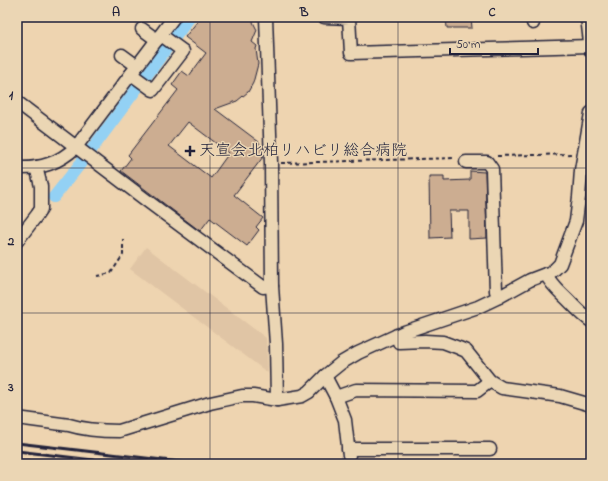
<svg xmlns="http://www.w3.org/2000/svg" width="608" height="481" viewBox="0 0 608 481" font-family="'Indie Flower','Klee One',sans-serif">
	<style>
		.built { fill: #e0c5a5 }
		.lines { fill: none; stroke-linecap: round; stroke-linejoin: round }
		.canal { stroke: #93d1f4; stroke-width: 12 }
		.building { fill: #ccad91; stroke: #22223b; fill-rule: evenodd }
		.minor-casing { stroke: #22223b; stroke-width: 15 }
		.path { stroke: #22223b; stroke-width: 2; stroke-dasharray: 4 3; stroke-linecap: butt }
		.minor { stroke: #ebd6b4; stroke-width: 12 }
		.rail { stroke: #22223b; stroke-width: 3 }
		.grid { fill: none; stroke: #22223b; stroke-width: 1; stroke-opacity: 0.55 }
		.poi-dot { fill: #22223b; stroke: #ebd6b4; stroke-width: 1.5 }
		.labels { text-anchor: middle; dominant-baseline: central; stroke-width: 3; stroke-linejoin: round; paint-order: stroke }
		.poi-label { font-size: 16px; fill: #22223b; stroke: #ebd6b4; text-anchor: start }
		.neatline { fill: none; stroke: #22223b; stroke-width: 1.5 }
		.grid-label { font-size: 13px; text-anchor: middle; font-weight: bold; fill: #22223b }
	</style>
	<rect width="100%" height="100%" fill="#eed4b0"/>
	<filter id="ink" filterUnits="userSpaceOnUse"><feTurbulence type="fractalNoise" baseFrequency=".025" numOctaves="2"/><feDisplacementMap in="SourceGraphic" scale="8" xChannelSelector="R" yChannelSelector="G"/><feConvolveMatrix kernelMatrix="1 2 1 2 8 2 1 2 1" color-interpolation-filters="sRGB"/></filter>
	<g filter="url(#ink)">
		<path class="built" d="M146 247 266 338 268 373 130 269Z"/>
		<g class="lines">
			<path class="canal" d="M54 197 92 149 190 17"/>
		</g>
		<g class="building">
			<path d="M201 17H255L253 22 257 30 252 42 257 46 256 49 258 64 253 83 248 92 237 101 215 109 259 142 262 149 263 157 234 195 263 218 256 227 259 230 247 246 210 218 200 231 121 171 131 158 128 155 178 90 172 85 182 71 189 76 206 53 185 37ZM188 122 229 153 211 178 169 146Z"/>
			<path d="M446 17H471L472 28H447Z"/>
			<path d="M470 171 485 172 487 238 469 239V211H449L450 237 430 238 429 176H444V181L470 180Z"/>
		</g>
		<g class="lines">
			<defs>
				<g id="minor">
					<path d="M266 17 271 163 272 286 276 344 277 400"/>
					<path d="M324 17 349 18 351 53 590 46"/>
					<path d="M587 17 591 51"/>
					<path d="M533 23V17"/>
					<path d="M142 29 157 40"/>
					<path d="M122 55 137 66"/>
					<path d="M131 74 153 90 183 51 161 35"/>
					<path d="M17 102 150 203 263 287 272 286"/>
					<path d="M466 162H487L492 169 496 291 499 297"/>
					<path d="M17 168C41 169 59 163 76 147L174 17"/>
					<path d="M17 241 37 215 41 209V186L36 167"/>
					<path d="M546 274C551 285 559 291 567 299 575 307 582 315 591 321"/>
					<path d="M397 335 399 342 425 341 443 342 459 348 466 351 490 381"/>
					<path d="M325 376 336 397 345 420 349 455"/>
					<path d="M336 397 356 390 477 391 490 381 502 388 560 396 591 405"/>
					<path d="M17 418 69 425C85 430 103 431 119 431L210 403 242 396H253L277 400 302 396 309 392 325 376 341 363 358 353 404 332 478 307 499 297 530 280 551 272 555 269 560 264 576 221 579 197 581 170 591 113"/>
					<path d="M348 449H490"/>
				</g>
			</defs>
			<use href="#minor" class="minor-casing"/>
			<g class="path">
				<path d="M497 156 573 154"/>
				<path d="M281 163 455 158"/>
				<path d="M97 276 111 273 123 255V239"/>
			</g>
			<use href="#minor" class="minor"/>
			<g class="rail">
				<path d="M17 443 197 464"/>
				<path d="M17 451 127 464"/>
				<path d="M17 460 56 464"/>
			</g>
		</g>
	</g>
	<path class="grid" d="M210 17V464M398 17V464M17 168H591M17 313H591"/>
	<path class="poi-dot" d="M188 145h4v4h4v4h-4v4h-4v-4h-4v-4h4z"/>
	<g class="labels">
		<g class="poi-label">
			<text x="199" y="151">天宣会北柏リハビリ総合病院</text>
		</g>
	</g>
	<rect width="608" height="481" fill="none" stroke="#ebd6b4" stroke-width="44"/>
	<path d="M450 48v6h88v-6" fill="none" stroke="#22223b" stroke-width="2"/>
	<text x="456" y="48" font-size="12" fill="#22223b" stroke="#ebd6b4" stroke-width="3" paint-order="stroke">50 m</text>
	<rect x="22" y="22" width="564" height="437" class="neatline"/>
	<g class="grid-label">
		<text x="116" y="16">A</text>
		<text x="304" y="16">B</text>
		<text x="492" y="16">C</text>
		<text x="11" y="99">1</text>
		<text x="11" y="245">2</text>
		<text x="11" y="391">3</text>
	</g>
</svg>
